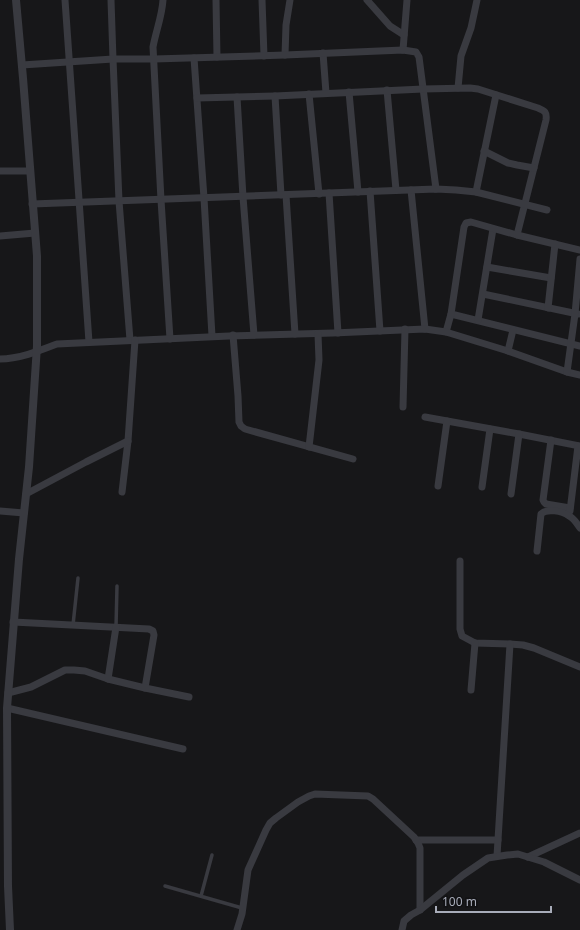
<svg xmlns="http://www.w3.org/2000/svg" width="580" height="930" viewBox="0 0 580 930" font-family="'Noto Sans',sans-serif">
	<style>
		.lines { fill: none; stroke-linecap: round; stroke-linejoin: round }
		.service { stroke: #393a40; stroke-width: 3.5 }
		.minor { stroke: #393a40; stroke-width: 7 }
		.tertiary { stroke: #393a40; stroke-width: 8 }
	</style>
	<rect width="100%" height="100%" fill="#171719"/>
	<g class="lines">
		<g class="service">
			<path d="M73 625 78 578"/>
			<path d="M116 627 117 586"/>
			<path d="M165 886 242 908"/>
			<path d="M201 896 212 855"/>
		</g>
		<g class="minor">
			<path d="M65 0 89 342"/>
			<path d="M111 0 113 59 119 201 130 340"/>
			<path d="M163 0C162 16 156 31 153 47L161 200 170 339"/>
			<path d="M216 0 217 57"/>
			<path d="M262 0 264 56"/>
			<path d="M367 0 390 26 404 35"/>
			<path d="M403 50 407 0"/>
			<path d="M323 53 326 93"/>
			<path d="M285 55 286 25 290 0"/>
			<path d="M194 58 204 198 212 336"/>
			<path d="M22 65 113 59H154L285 55 403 50 416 52 419 57 436 189"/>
			<path d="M458 88 461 56 471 28 477 0"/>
			<path d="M387 90 396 190"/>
			<path d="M349 92 358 192"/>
			<path d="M309 94 319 194"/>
			<path d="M275 96 281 195"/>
			<path d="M237 97 243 197 254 335"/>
			<path d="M197 98 275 96 423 89 470 88 478 89 538 108C545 111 547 112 546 120L517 235"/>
			<path d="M484 151 508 163 517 165 534 168"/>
			<path d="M0 171H30"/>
			<path d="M411 190 425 329"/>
			<path d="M370 191 380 331"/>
			<path d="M476 192 496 95"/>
			<path d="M329 193 338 333"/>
			<path d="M286 195 295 334"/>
			<path d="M32 204 436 189 456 190 476 192 547 210"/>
			<path d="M0 236 35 233"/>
			<path d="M487 267 551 278"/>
			<path d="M483 294 578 314"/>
			<path d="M548 308 555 244"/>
			<path d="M451 314 580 346"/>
			<path d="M478 320 493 229"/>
			<path d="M446 332 451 314 464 227 466 223 471 222 517 235 580 250"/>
			<path d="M233 335 238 396 239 422 241 426 245 429 353 459"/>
			<path d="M508 351 513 330"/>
			<path d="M0 359C19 359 39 351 57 344L229 336 333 333 425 329 446 332 508 351 567 372 580 375"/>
			<path d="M567 372 575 314 580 259"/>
			<path d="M403 407 405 329"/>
			<path d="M425 417 519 434 580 446"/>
			<path d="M551 440 543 500 544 502 546 504 570 508"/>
			<path d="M309 447 319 360 318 334"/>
			<path d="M438 486 447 421"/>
			<path d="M482 487 490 429"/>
			<path d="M122 492 128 441 135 340"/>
			<path d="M26 494 86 462 128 441"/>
			<path d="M511 494 519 434"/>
			<path d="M0 511 24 513"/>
			<path d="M570 511 578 446"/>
			<path d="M537 551 541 514C547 508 562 511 569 516 574 518 577 524 580 528"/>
			<path d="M460 561V629L462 636 475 643 510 644 523 645 534 648 580 667"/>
			<path d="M13 622 149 629 153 631 154 635 145 688"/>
			<path d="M108 679 116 627"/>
			<path d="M471 690 475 643"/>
			<path d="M8 693 31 687 65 670H74L85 671 108 679 145 688 189 697"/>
			<path d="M7 708 183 749"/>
			<path d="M416 840H498"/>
			<path d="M497 856 510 644"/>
			<path d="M528 857 580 833"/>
			<path d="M237 930 242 914 248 870 266 830 270 823 276 818 298 802 309 796 315 794 368 796 373 799 414 837 418 843 420 848V910"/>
			<path d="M402 930 404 921 411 915 420 910 463 875 488 858 507 855 518 854 544 862 580 880"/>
		</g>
		<path class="tertiary" d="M10 930 8 886 7 708 19 559 29 467 37 346V256L23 78 16 0"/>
	</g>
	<path d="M436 906v6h115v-6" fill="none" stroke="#a8acb9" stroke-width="2"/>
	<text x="442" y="906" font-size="12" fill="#a8acb9" stroke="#121214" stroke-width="3" paint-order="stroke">100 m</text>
</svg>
